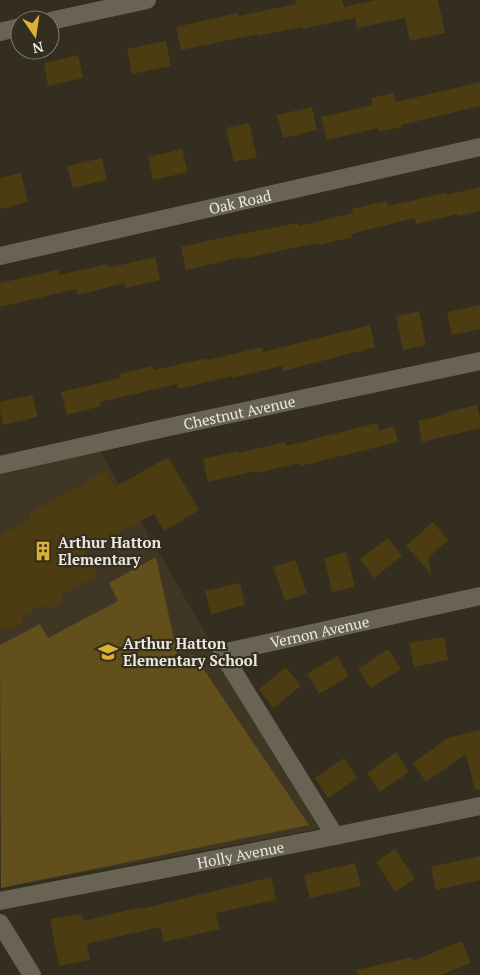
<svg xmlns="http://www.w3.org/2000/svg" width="480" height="975" viewBox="0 0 480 975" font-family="'PT Serif',serif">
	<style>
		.built { fill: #3f3724 }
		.green { fill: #624f1b }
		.building { fill: #4c3c11 }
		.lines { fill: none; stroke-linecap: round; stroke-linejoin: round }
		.minor { stroke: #696354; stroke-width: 18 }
		.labels { text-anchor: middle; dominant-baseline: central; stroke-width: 4.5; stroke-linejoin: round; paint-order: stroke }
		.street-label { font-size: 15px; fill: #ebe7df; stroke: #342e21 }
		.poi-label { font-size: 15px; font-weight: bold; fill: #ebe7df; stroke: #342e21; text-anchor: start }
	</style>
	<rect width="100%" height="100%" fill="#342e21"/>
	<path class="built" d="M100 451 319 829 1 888 0 475Z"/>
	<path class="green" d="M156 557 177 653 172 658 194 655 309 825 1 888 0 645 40 624 48 638 118 601 109 583Z"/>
	<g class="building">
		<path d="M296 0H342L344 7 375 0H438L445 33 410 41 405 18 357 28 355 18 302 29 301 27 258 36V34L181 50 176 27 238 13V16L296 4Z"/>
		<path d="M166 41 171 66 132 74 127 49Z"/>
		<path d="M78 55 83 78 48 86 44 63Z"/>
		<path d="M480 82V106L401 125 402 127 379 132 378 128 327 140 321 117 373 105 371 98 394 93 396 102Z"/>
		<path d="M312 107 317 130 283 138 277 115Z"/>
		<path d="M249 123 257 157 234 162 226 128Z"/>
		<path d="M182 149 188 172 153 180 148 157Z"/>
		<path d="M102 158 107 180 73 188 67 166Z"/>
		<path d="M21 173 28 202 0 209V178Z"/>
		<path d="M480 187V211L459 216 458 214 416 224 415 218 351 234 352 237 318 245 317 243 241 259V257L186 270 181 247 215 239 298 223 299 226 353 213 352 209 387 201 388 206 445 193 446 195Z"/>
		<path d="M155 257 160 280 126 288 124 283 78 295 76 289 0 307V283L58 270 60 275 107 264 108 268Z"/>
		<path d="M480 305V329L452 335 447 312Z"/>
		<path d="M419 311 426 345 403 350 396 316Z"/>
		<path d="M370 325 375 347 283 371 282 366 232 378V376L178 389 177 384 100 402 101 406 67 415 61 392 120 378 119 374 153 366 154 370 207 358 208 360 262 347 263 352Z"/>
		<path d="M32 395 38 417 3 425 0 411V402Z"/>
		<path d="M477 405 480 417V428L422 442 418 421 443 415V413Z"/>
		<path d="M377 423 379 430 394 426 398 442 300 466 299 463 256 473 255 471 208 482 203 459 237 451 238 453 285 442 286 446Z"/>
		<path d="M168 457 199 510 164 531 154 514 85 551 98 575 61 595 64 601 48 610 45 604 21 617 24 623 8 631 5 626 0 629V536L31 519 28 514 106 471 115 487Z"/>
		<path d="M433 522 448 540 428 558 431 574 406 546Z"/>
		<path d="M388 538 402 556 374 578 360 559Z"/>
		<path d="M346 552 355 587 332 592 324 558Z"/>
		<path d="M295 560 307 593 285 601 273 567Z"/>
		<path d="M240 583 245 605 211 614 205 591Z"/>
		<path d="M444 637 448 660 414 667 409 643Z"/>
		<path d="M388 649 401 669 371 688 358 669Z"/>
		<path d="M337 656 349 676 319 694 307 674Z"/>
		<path d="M286 667 301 686 273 708 259 689Z"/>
		<path d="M480 730V790H475L466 754 426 782 413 763 448 738Z"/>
		<path d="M396 752 409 772 380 792 367 773Z"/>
		<path d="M344 758 357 778 328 798 315 778Z"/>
		<path d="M395 849 415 879 395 892 376 862Z"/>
		<path d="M480 856V880L436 890 431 867Z"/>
		<path d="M355 863 361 886 310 898 304 875Z"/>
		<path d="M271 877 276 900 216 913 220 929 164 942 160 927 87 944 90 960 59 966 50 919 82 914 83 921 141 907V909Z"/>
		<path d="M462 941 471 963 441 975H358L357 970 412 957 413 961Z"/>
	</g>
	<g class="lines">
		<g class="minor">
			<path d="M50 21 147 0"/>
			<path d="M0 32 20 27"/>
			<path id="s1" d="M0 256 480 147"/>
			<path id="s2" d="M0 465 160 429 480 361"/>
			<path id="s3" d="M335 836 222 653 480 596"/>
			<path id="s4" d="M0 901 335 836 480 806"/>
			<path d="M0 923 32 975"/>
		</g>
	</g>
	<defs>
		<symbol id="building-bare" viewBox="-9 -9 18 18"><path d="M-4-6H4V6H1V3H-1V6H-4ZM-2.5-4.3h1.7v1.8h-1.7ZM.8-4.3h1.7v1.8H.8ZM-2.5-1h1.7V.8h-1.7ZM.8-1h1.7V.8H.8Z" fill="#ddb133" stroke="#342e21" stroke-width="2.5" paint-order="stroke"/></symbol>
		<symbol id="school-bare" viewBox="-9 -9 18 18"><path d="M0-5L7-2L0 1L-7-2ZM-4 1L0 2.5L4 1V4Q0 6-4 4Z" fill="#ddb133" stroke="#342e21" stroke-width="2.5" paint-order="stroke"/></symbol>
	</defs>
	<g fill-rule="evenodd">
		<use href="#building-bare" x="29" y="537" width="28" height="28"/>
		<use href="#school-bare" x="94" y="638" width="28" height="28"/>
	</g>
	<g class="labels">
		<g class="street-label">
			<text stroke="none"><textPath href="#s1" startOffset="246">Oak Road</textPath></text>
			<text stroke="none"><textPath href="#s2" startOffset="245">Chestnut Avenue</textPath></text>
			<text stroke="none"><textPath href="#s3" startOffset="315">Vernon Avenue</textPath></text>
			<text stroke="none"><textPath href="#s4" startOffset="245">Holly Avenue</textPath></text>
		</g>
		<g class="poi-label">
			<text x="58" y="542">Arthur Hatton<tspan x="58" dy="17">Elementary</tspan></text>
			<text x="123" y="643">Arthur Hatton<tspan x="123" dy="17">Elementary School</tspan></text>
		</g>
	</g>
	<g transform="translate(35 35) rotate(167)"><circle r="24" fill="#342e21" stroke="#7d786d"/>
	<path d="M0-4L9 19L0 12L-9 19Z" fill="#ddb133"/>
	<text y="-8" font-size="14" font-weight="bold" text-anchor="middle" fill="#ebe7df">N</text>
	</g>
</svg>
